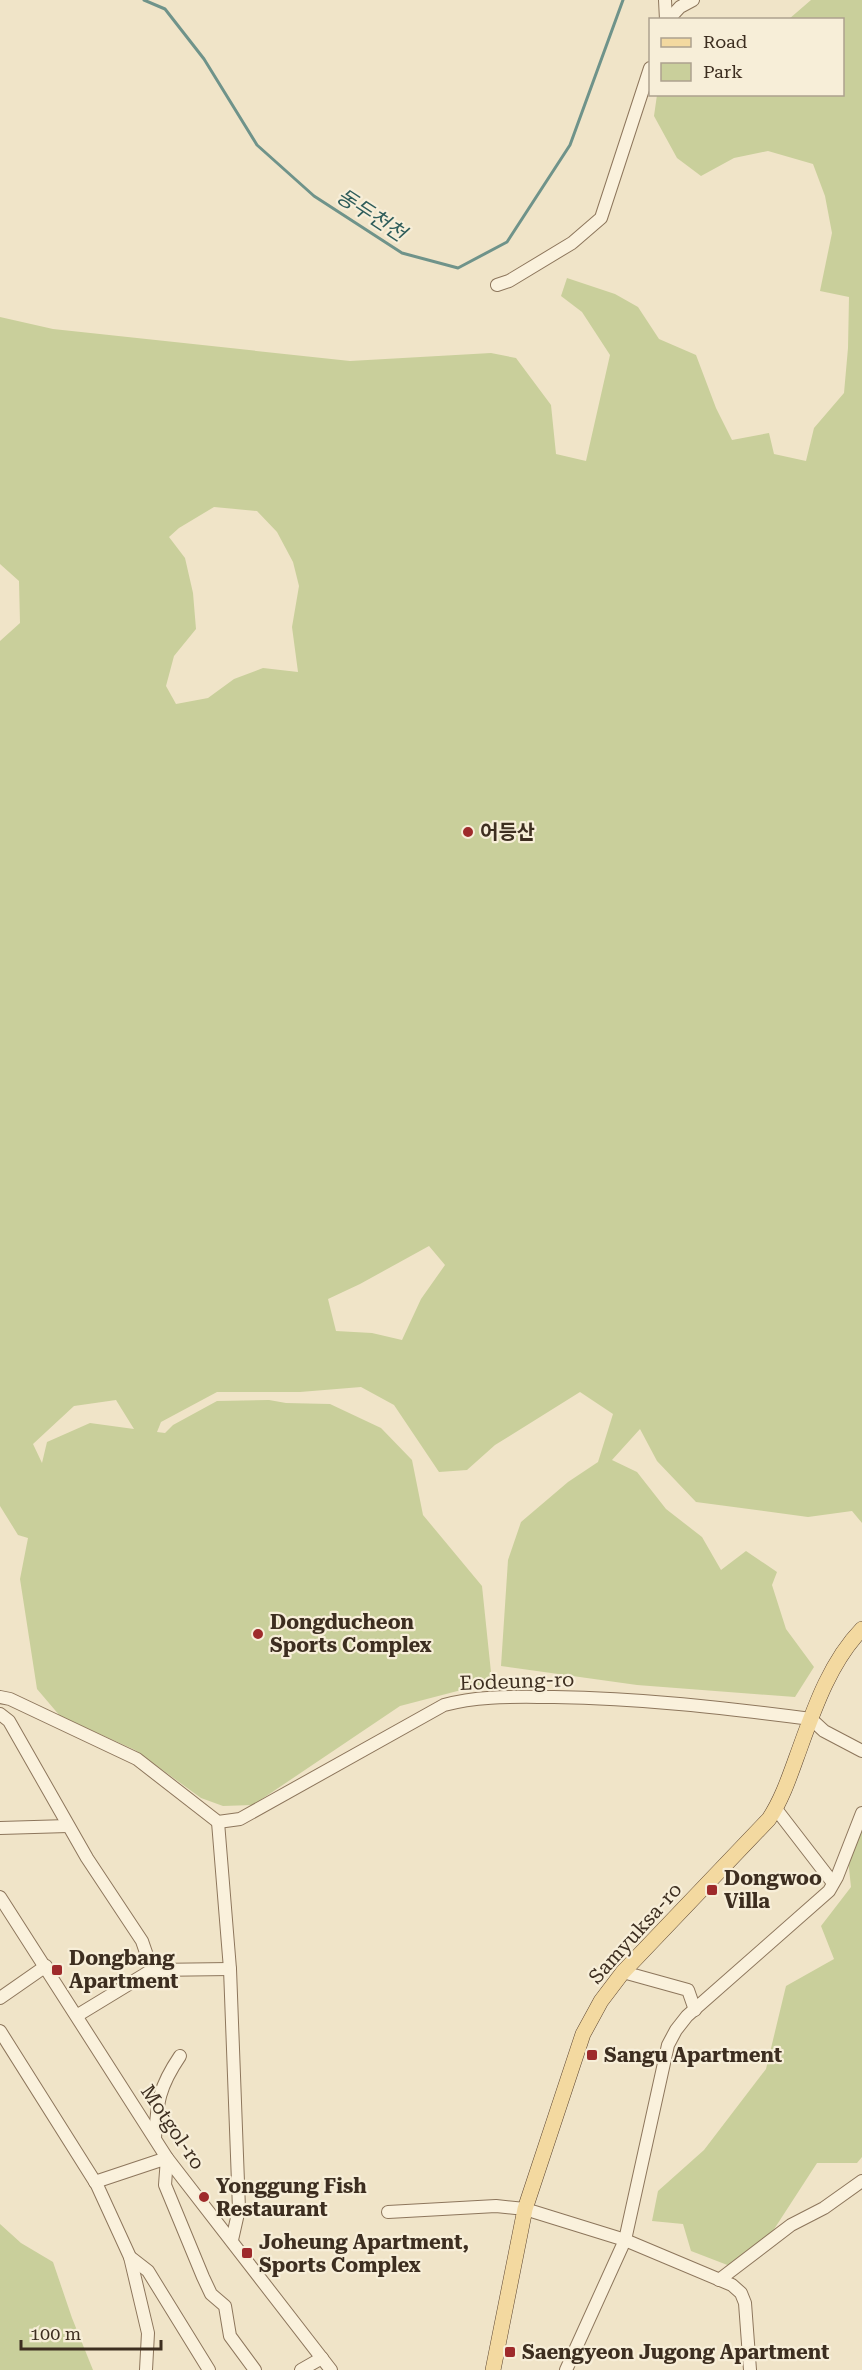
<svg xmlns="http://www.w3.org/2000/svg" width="862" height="2370" viewBox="0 0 862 2370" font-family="'Roboto Serif','Noto Sans KR',serif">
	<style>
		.green { fill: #c9cf9b; fill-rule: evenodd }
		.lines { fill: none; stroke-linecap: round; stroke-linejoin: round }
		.stream { stroke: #6f938a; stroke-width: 3 }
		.minor-casing { stroke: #8d765c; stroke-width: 14 }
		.major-casing { stroke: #5b4430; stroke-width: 16 }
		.minor { stroke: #faf1dc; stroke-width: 12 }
		.major { stroke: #f3d9a0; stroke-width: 15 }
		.poi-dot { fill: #9e2a2b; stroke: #f7eed8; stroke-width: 2 }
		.labels { text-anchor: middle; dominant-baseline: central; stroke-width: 4.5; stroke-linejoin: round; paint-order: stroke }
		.poi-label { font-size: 20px; font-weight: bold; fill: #3d2e20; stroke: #f7eed8; text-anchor: start }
		.street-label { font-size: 20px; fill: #3d2e20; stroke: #f7eed8 }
		.water-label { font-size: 21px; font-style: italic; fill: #2f5d5a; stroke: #f7eed8 }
	</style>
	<rect width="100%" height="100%" fill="#f0e4c8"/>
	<g class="green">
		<path d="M811 0H862V1523L852 1511 808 1517 696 1502 657 1461 640 1429 612 1460 637 1472 666 1509 702 1537 721 1570 746 1551 777 1572 772 1585 786 1629 814 1667 795 1697 637 1685 501 1666 508 1560 521 1522 568 1482 598 1462 613 1414 580 1392 495 1445 467 1470 439 1472 394 1405 361 1387 300 1392H217L161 1422 157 1432 165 1433 173 1425 217 1401 269 1400 286 1403 330 1404 381 1428 412 1460 423 1515 482 1586 492 1682 400 1706 253 1805 223 1806 201 1798 135 1750 60 1716 37 1689 20 1579 28 1538 18 1535 0 1506V641L20 623 19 581 0 564V317L53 329 350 361 491 353 516 358 551 405 556 454 586 461 610 355 582 312 561 296 567 278 615 294 638 307 659 339 696 355 716 408 732 440 769 433 774 454 806 461 814 428 844 393 848 348 849 297 820 291 832 233 825 196 813 164 768 151 734 158 701 176 677 158 654 116 657 95 842 94V20L789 19ZM214 507 257 511 277 532 293 562 299 586 292 627 298 672 263 668 234 679 208 698 176 704 166 686 174 656 196 629 193 593 185 558 169 537 179 528ZM429 1246 445 1265 421 1299 402 1340 372 1333 336 1331 328 1299 360 1284ZM116 1400 134 1429 90 1423 47 1442 42 1463 33 1444 74 1406Z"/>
		<path d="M862 1829V2157L857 2163H817L769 2237 730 2266 691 2251 683 2224 652 2221 658 2191 704 2150 766 2069 786 1986 834 1959 821 1926 851 1887 848 1859Z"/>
		<path d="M0 2224 21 2243 53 2262 72 2318 93 2370H0Z"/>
	</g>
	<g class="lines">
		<path class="stream" d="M144 0 165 9 204 59 257 145 314 196 402 253 458 268 507 242 570 145 623 0"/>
		<defs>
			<g id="minor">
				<path d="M665 0 666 20"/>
				<path d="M668 20 680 7 693 0"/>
				<path d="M497 285 509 281 572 243 601 218 650 68"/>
				<path d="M0 1697 10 1699 137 1759 218 1822 240 1819 444 1705C480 1695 517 1697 554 1697 640 1698 725 1708 811 1719L824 1731 862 1751"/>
				<path d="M0 1714 9 1721 87 1858 142 1941 152 1970"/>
				<path d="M776 1809 833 1883"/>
				<path d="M218 1822 230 1969 239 2209 232 2240"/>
				<path d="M0 1828 68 1826"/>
				<path d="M0 1897 167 2158 331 2370"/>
				<path d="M152 1970 230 1969"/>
				<path d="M623 1972 688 1990 695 2010"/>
				<path d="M0 1998 46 1966"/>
				<path d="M78 2015 152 1970"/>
				<path d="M0 2031 97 2185 130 2257 148 2271 209 2370"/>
				<path d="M155 2138C157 2102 159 2087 180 2056"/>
				<path d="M95 2182 167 2158 165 2185 203 2277 211 2294 225 2306 230 2336 255 2370"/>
				<path d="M388 2212 496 2206 525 2209 625 2240 732 2285 741 2293 745 2303 750 2370"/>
				<path d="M130 2257 148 2333 146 2370"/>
				<path d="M719 2280 791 2225 824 2208 862 2181"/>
				<path d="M301 2370 322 2358"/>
				<path d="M566 2370 625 2240 668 2045 676 2030 687 2016 829 1891 837 1877 862 1813"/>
			</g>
			<path id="major" d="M493 2370 525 2209 583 2034 601 2001 623 1972 769 1819C782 1799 789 1778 797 1756 813 1712 829 1663 862 1629"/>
		</defs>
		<use href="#minor" class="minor-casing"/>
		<use href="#major" class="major-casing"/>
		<use href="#minor" class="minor"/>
		<use href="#major" class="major"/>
	</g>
	<g class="poi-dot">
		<circle cx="468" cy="832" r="6"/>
		<circle cx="258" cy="1634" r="6"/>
		<rect x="706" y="1884" width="12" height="12" rx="3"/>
		<rect x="51" y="1964" width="12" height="12" rx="3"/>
		<rect x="586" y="2049" width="12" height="12" rx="3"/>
		<circle cx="204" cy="2197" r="6"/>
		<rect x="241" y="2247" width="12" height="12" rx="3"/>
		<rect x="504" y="2346" width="12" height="12" rx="3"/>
	</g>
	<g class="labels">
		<g class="poi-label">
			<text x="480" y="832">어등산</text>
			<text x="270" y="1622">Dongducheon<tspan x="270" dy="23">Sports Complex</tspan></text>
			<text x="724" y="1878">Dongwoo<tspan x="724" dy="23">Villa</tspan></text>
			<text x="69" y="1958">Dongbang<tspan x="69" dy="23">Apartment</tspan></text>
			<text x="604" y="2055">Sangu Apartment</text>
			<text x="216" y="2186">Yonggung Fish<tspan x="216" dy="23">Restaurant</tspan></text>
			<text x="259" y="2242">Joheung Apartment,<tspan x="259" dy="23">Sports Complex</tspan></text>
			<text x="522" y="2352">Saengyeon Jugong Apartment</text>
		</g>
		<g class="street-label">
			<text transform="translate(517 1681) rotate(-2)">Eodeung-ro</text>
			<text transform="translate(635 1933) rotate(-48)">Samyuksa-ro</text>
			<text transform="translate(173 2127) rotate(56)">Motgol-ro</text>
		</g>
		<g class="water-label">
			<text transform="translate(371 215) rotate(33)">동두천천</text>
		</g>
	</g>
	<rect x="649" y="18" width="195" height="78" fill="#f7eed8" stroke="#ada18e" stroke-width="1.5"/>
	<rect x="661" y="38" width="30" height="9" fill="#f3d9a0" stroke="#ada18e" stroke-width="1.5"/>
	<text x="703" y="48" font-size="18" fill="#3d2e20">Road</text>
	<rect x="661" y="63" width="30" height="18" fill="#c9cf9b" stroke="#ada18e" stroke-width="1.5"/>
	<text x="703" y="78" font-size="18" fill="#3d2e20">Park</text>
	<path d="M21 2340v9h140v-9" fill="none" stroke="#3d2e20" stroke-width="3"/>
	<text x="30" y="2340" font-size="18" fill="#3d2e20" stroke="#f7eed8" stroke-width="4.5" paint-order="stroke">100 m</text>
</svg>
